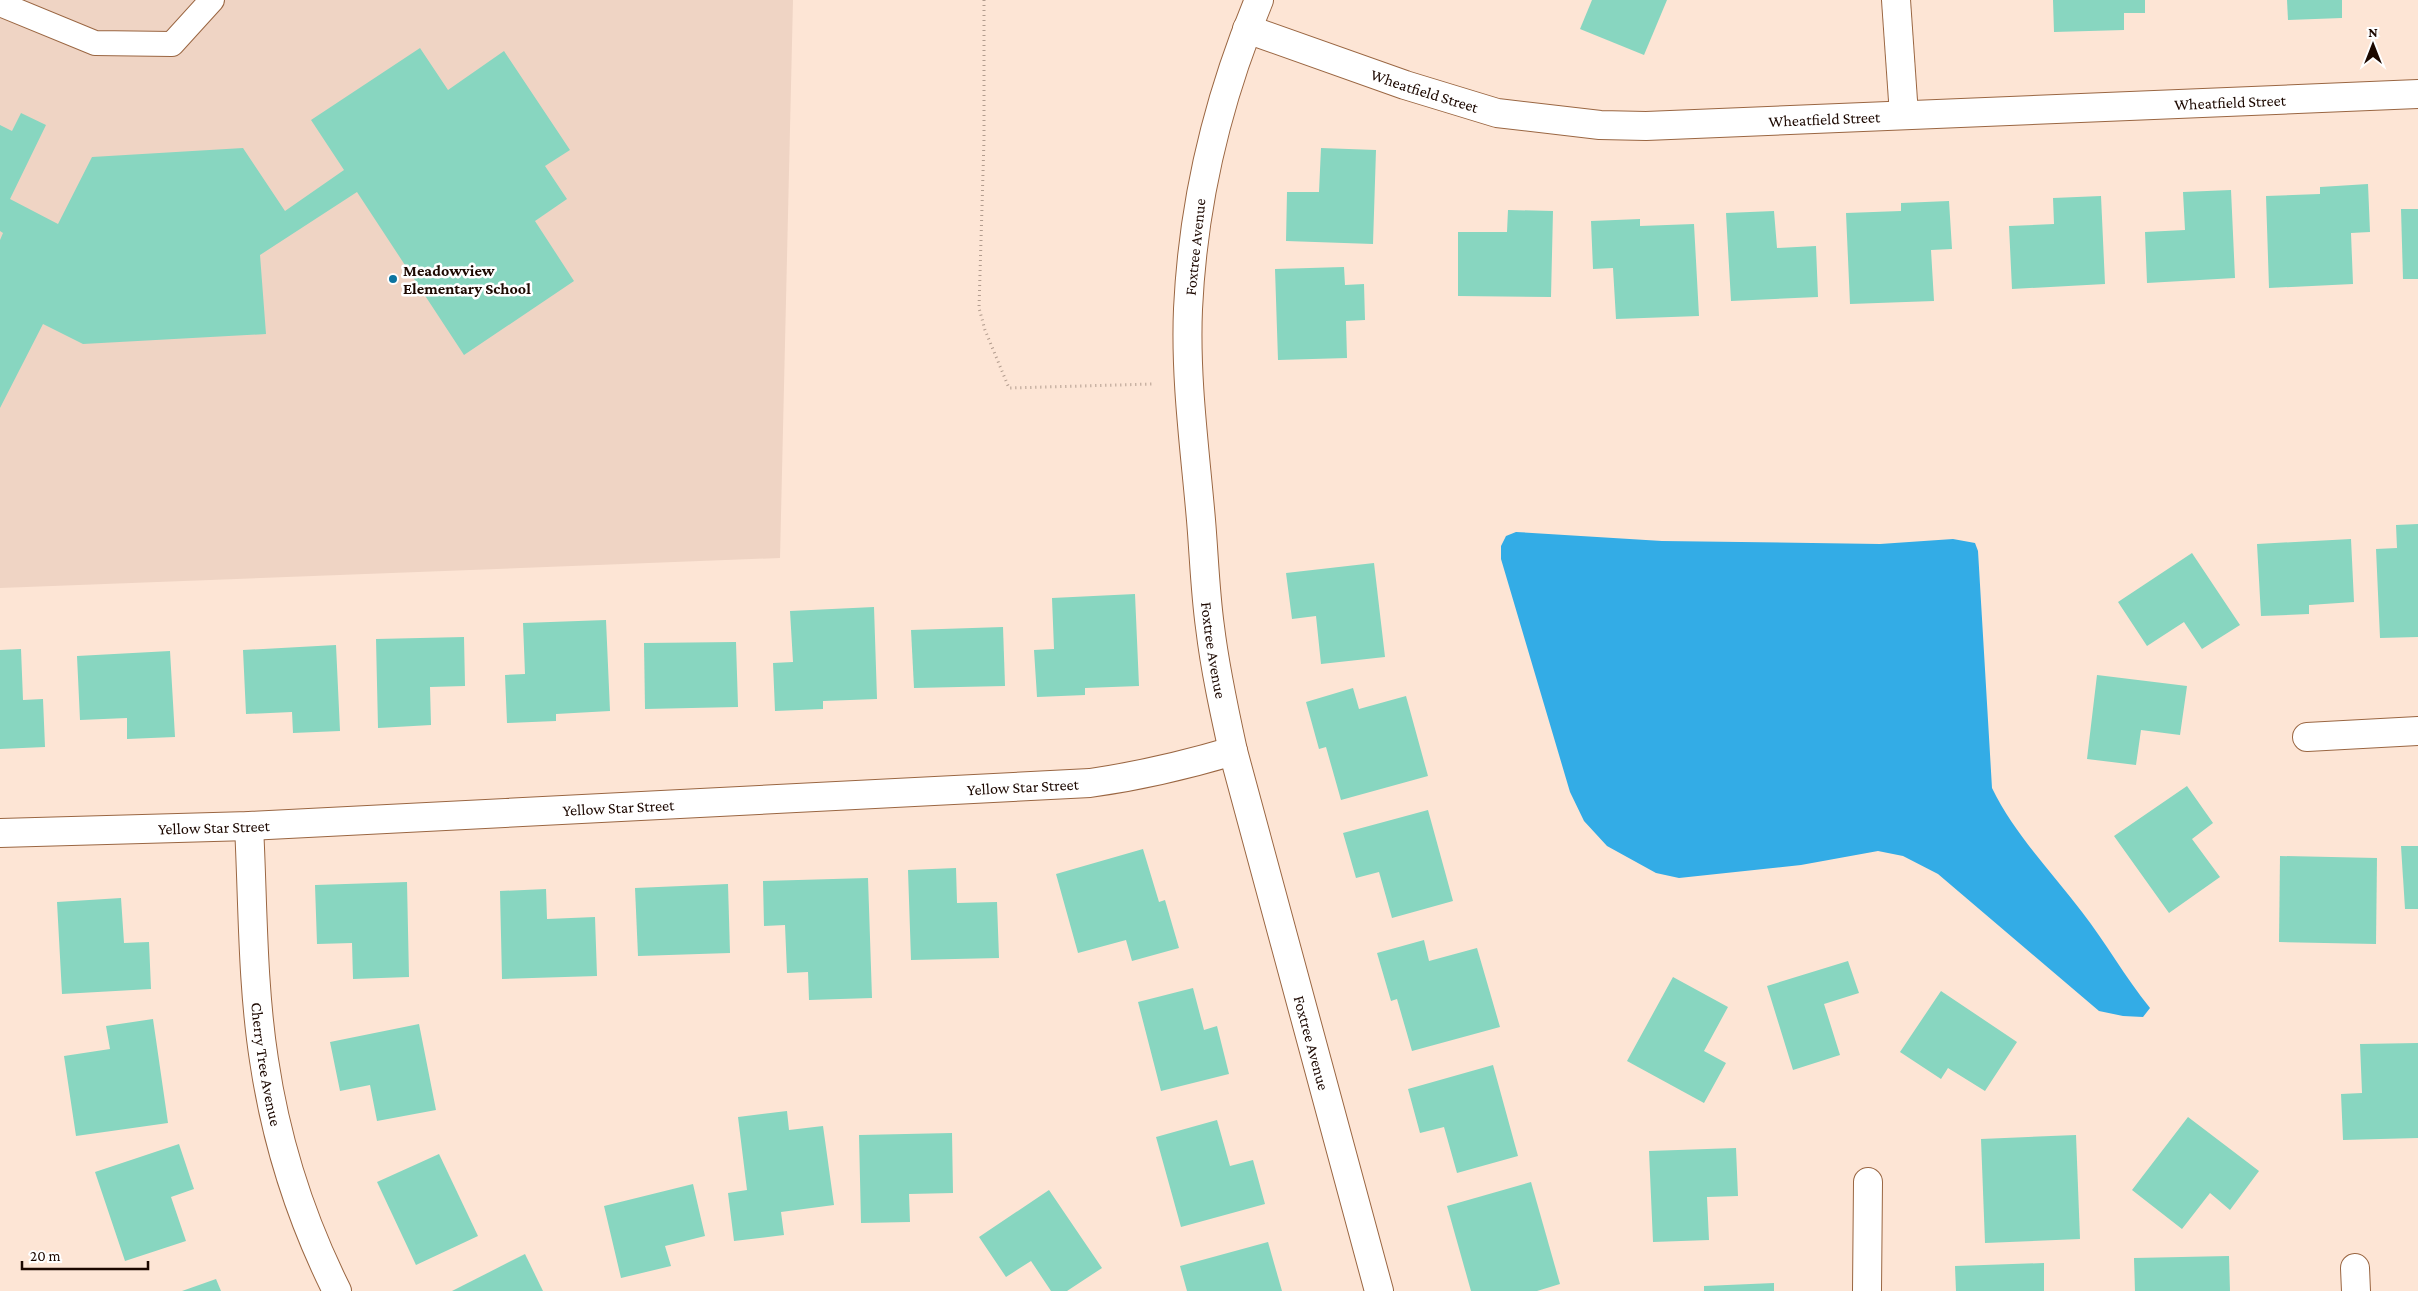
<svg xmlns="http://www.w3.org/2000/svg" width="2418" height="1291" viewBox="0 0 2418 1291" font-family="'Crimson Pro',serif">
	<style>
		.built { fill: #efd4c4 }
		.water { fill: #33ace6 }
		.building { fill: #88d6c0 }
		.lines { fill: none; stroke-linecap: round; stroke-linejoin: round }
		.lane-casing { stroke: #9a6642; stroke-width: 26 }
		.street-casing { stroke: #9a6642; stroke-width: 30 }
		.path { stroke: #b29c8e; stroke-width: 3; stroke-dasharray: 1 4; stroke-linecap: butt }
		.lane { stroke: #fff; stroke-width: 24 }
		.street { stroke: #fff; stroke-width: 28 }
		.poi-dot { fill: #0b74a0; stroke: #fff; stroke-width: 2 }
		.labels { text-anchor: middle; dominant-baseline: central; stroke-width: 5; stroke-linejoin: round; paint-order: stroke }
		.street-label { font-size: 16px; fill: #1c0800; stroke: #fff }
		.poi-label { font-size: 16px; font-weight: bold; fill: #1c0800; stroke: #fff; text-anchor: start }
	</style>
	<rect width="100%" height="100%" fill="#fde5d5"/>
	<path class="built" d="M0 0H793L780 558 0 588Z"/>
	<path class="water" d="M1516 532 1662 541 1880 544 1953 539 1975 543 1978 551 1992 788C2015 835 2051 871 2082 912 2106 943 2125 977 2150 1008L2143 1017 2123 1016 2099 1011 1938 874 1903 856 1878 851 1801 865 1679 878 1656 873 1607 846 1584 821 1570 792 1501 559V546L1506 536Z"/>
	<g class="building">
		<path d="M1592 0H1667L1644 55 1580 29Z"/>
		<path d="M2053 0H2145V13H2124V30L2054 32Z"/>
		<path d="M2287 0H2342V18L2288 20Z"/>
		<path d="M420 48 448 90 504 51 570 150 545 166 567 199 535 221 574 281 464 355 357 192 260 255 266 334 83 344 43 324 0 408V240L3 233 0 231V125L12 131 21 113 46 125 10 199 58 224 92 157 243 148 285 211 344 170 311 120Z"/>
		<path d="M1321 148 1376 150 1373 244 1286 241 1287 192H1319Z"/>
		<path d="M2368 184 2370 232 2351 233 2353 284 2269 288 2266 196 2320 194V187Z"/>
		<path d="M2231 190 2235 278 2147 283 2145 232 2185 230 2183 192Z"/>
		<path d="M2101 196 2105 284 2012 289 2009 226 2054 224 2053 198Z"/>
		<path d="M1949 201 1952 249 1931 250 1934 301 1850 304 1846 213 1901 211V203Z"/>
		<path d="M2401 209H2418V279H2403Z"/>
		<path d="M1508 210 1553 211 1551 297 1458 296V232H1507Z"/>
		<path d="M1774 211 1777 248 1816 246 1818 297 1731 301 1726 213Z"/>
		<path d="M1640 219V226L1694 224 1699 316 1616 319 1613 268 1593 269 1591 221Z"/>
		<path d="M1344 267 1345 285 1364 284 1365 320 1346 321 1347 358 1278 360 1275 269Z"/>
		<path d="M2418 524V637L2380 638 2376 549 2397 548 2396 525Z"/>
		<path d="M2351 539 2354 602 2309 605V614L2261 616 2257 544Z"/>
		<path d="M2192 553 2240 625 2202 649 2184 622 2147 646 2118 602Z"/>
		<path d="M1374 563 1385 657 1321 664 1316 616 1292 619 1286 573Z"/>
		<path d="M1135 594 1139 686 1085 688V695L1037 697 1034 650 1054 649 1052 598Z"/>
		<path d="M874 607 877 699 823 701V709L775 711 773 663 793 662 790 611Z"/>
		<path d="M606 620 610 711 556 714V721L507 723 505 675 525 674 523 623Z"/>
		<path d="M1003 627 1005 686 914 688 911 630Z"/>
		<path d="M464 637 465 686 430 687 431 725 378 728 376 639Z"/>
		<path d="M736 642 738 707 645 709 644 643Z"/>
		<path d="M336 645 340 731 293 733 292 712 246 714 243 650Z"/>
		<path d="M21 649 23 700 43 699 45 747 0 749V650Z"/>
		<path d="M170 651 175 737 127 739V718L80 720 77 656Z"/>
		<path d="M2097 675 2187 686 2180 735 2141 730 2136 765 2087 759Z"/>
		<path d="M1353 688 1359 709 1406 696 1428 776 1341 800 1326 747 1319 749 1306 702Z"/>
		<path d="M2187 786 2213 823 2192 839 2220 877 2169 913 2114 836Z"/>
		<path d="M1428 810 1453 901 1392 918 1379 872 1356 878 1343 833Z"/>
		<path d="M2401 846H2418V909H2405Z"/>
		<path d="M1143 849 1159 902 1165 900 1179 948 1132 961 1126 940 1078 953 1056 874Z"/>
		<path d="M2280 856 2377 858 2376 944 2279 942Z"/>
		<path d="M956 868 957 903 997 902 999 958 911 960 908 870Z"/>
		<path d="M868 878 872 998 809 1000 808 972 787 973 785 925 764 926 763 881Z"/>
		<path d="M407 882 409 977 353 979 352 943 317 944 315 885Z"/>
		<path d="M728 884 730 953 638 956 635 888Z"/>
		<path d="M546 889 547 919 595 917 597 976 502 979 500 891Z"/>
		<path d="M121 898 124 943 149 942 151 989 62 994 57 902Z"/>
		<path d="M1424 940 1429 961 1477 948 1500 1027 1412 1051 1397 999 1391 1001 1377 953Z"/>
		<path d="M1848 961 1859 993 1824 1004 1840 1055 1793 1070 1767 986Z"/>
		<path d="M1673 977 1728 1007 1704 1051 1726 1063 1704 1103 1627 1061Z"/>
		<path d="M1193 988 1204 1030 1217 1026 1229 1074 1161 1091 1138 1002Z"/>
		<path d="M1941 991 2017 1042 1985 1091 1948 1068 1941 1079 1900 1052Z"/>
		<path d="M153 1019 168 1123 76 1136 64 1056 110 1049 106 1026Z"/>
		<path d="M419 1024 436 1110 377 1121 370 1085 340 1091 330 1042Z"/>
		<path d="M2418 1043V1138L2343 1140 2341 1094 2362 1093 2360 1044Z"/>
		<path d="M1493 1065 1518 1156 1457 1173 1444 1127 1420 1133 1408 1089Z"/>
		<path d="M787 1111 789 1130 823 1126 834 1205 781 1212 784 1235 734 1241 728 1193 747 1190 738 1117Z"/>
		<path d="M2188 1117 2259 1171 2230 1210 2210 1193 2182 1229 2132 1190Z"/>
		<path d="M1217 1120 1230 1166 1253 1160 1265 1204 1181 1227 1156 1137Z"/>
		<path d="M952 1133 953 1193 909 1194 910 1222 861 1223 859 1135Z"/>
		<path d="M2076 1135 2080 1239 1985 1243 1981 1139Z"/>
		<path d="M179 1144 194 1189 171 1197 186 1241 125 1261 95 1172Z"/>
		<path d="M1736 1148 1738 1196 1707 1197 1709 1240 1653 1242 1649 1151Z"/>
		<path d="M439 1154 478 1236 416 1265 377 1182Z"/>
		<path d="M1531 1182 1560 1284 1537 1291H1471L1447 1206Z"/>
		<path d="M693 1184 705 1236 665 1246 671 1266 621 1278 604 1206Z"/>
		<path d="M1049 1190 1102 1268 1067 1291H1051L1031 1261 1006 1277 979 1237Z"/>
		<path d="M1268 1242 1282 1291H1187L1180 1266Z"/>
		<path d="M525 1254 543 1291H452Z"/>
		<path d="M2229 1256 2230 1291H2135L2134 1258Z"/>
		<path d="M2044 1263V1291H1956L1955 1266Z"/>
		<path d="M216 1279 221 1291H182Z"/>
		<path d="M1774 1283V1291H1704V1286Z"/>
	</g>
	<g class="lines">
		<defs>
			<path id="lane" d="M0 4 95 43 172 44 212 0"/>
			<g id="street">
				<path id="s1" d="M1259 0C1218 98 1193 203 1188 309 1185 379 1195 450 1201 520 1204 555 1205 591 1210 627 1215 669 1224 710 1233 751L1379 1291"/>
				<path d="M1896 0 1904 115"/>
				<path id="s2" d="M1247 29 1405 85 1497 113 1600 125 1646 126 2418 94"/>
				<path d="M2307 737 2418 731"/>
				<path id="s3" d="M249 826C253 903 252 983 264 1060 276 1141 301 1219 337 1291"/>
				<path id="s4" d="M0 833 249 826 1090 783C1139 776 1186 765 1233 751"/>
				<path d="M2355 1268 2356 1291"/>
				<path d="M1867 1291 1868 1182"/>
			</g>
		</defs>
		<use href="#lane" class="lane-casing"/>
		<use href="#street" class="street-casing"/>
		<path class="path" d="M984 0V139L979 308 985 330 1009 388 1153 384"/>
		<use href="#lane" class="lane"/>
		<use href="#street" class="street"/>
	</g>
	<circle class="poi-dot" cx="393" cy="279" r="5"/>
	<g class="labels">
		<g class="street-label">
			<text stroke="none"><textPath href="#s2" startOffset="188">Wheatfield Street</textPath></text>
			<text stroke="none"><textPath href="#s2" startOffset="998">Wheatfield Street</textPath></text>
			<text stroke="none"><textPath href="#s2" startOffset="592">Wheatfield Street</textPath></text>
			<text transform="translate(1195 247) rotate(-84)">Foxtree Avenue</text>
			<text stroke="none"><textPath href="#s1" startOffset="661">Foxtree Avenue</textPath></text>
			<text stroke="none"><textPath href="#s4" startOffset="1024">Yellow Star Street</textPath></text>
			<text stroke="none"><textPath href="#s4" startOffset="619">Yellow Star Street</textPath></text>
			<text stroke="none"><textPath href="#s4" startOffset="214">Yellow Star Street</textPath></text>
			<text stroke="none"><textPath href="#s1" startOffset="1066">Foxtree Avenue</textPath></text>
			<text stroke="none"><textPath href="#s3" startOffset="239">Cherry Tree Avenue</textPath></text>
		</g>
		<g class="poi-label">
			<text x="403" y="270">Meadowview<tspan x="403" dy="18">Elementary School</tspan></text>
		</g>
	</g>
	<g transform="translate(2373 45)" stroke="#ffffff" stroke-width="4" paint-order="stroke">
	<path d="M0-4L9 19L0 12L-9 19Z" fill="#1c0800"/>
	<text y="-8" font-size="14" font-weight="bold" text-anchor="middle" fill="#1c0800">N</text>
	</g>
	<path d="M22 1261v8h126v-8" fill="none" stroke="#1c0800" stroke-width="2.5"/>
	<text x="30" y="1261" font-size="15" fill="#1c0800" stroke="#ffffff" stroke-width="4" paint-order="stroke">20 m</text>
</svg>
